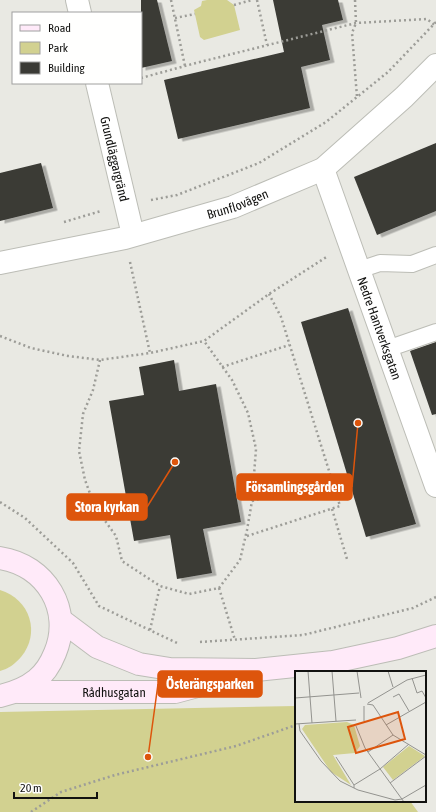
<svg xmlns="http://www.w3.org/2000/svg" width="436" height="812" viewBox="0 0 436 812" font-family="'Asap Condensed',sans-serif">
	<style>
		.green { fill: #d2d190 }
		.building { fill: #3a3a35; filter: url(#shadow) }
		.lines { fill: none; stroke-linecap: round; stroke-linejoin: round }
		.lane-casing { stroke: #bcbdb6; stroke-width: 18 }
		.street-casing { stroke: #bcbdb6; stroke-width: 24 }
		.secondary-casing { stroke: #bcbdb6; stroke-width: 24 }
		.path { stroke: #9d9d98; stroke-width: 2.5; stroke-dasharray: 2 3; stroke-linecap: butt }
		.lane { stroke: #fff; stroke-width: 16 }
		.street { stroke: #fff; stroke-width: 22 }
		.secondary { stroke: #ffeaf9; stroke-width: 22 }
		.labels { text-anchor: middle; dominant-baseline: central; stroke-width: 4; stroke-linejoin: round; paint-order: stroke }
		.street-label { font-size: 13px; fill: #121210; stroke: #fffffe }
		.inset-road { fill: none; stroke: #93938f; stroke-width: 1 }
		.view { fill: #dd550c; fill-opacity: 0.15; stroke: #dd550c; stroke-width: 2 }
		.inset-edge { fill: none; stroke: #121210; stroke-width: 2 }
		.leader { fill: none; stroke: #dd550c; stroke-width: 1.5 }
		.callout-dot { fill: #dd550c; stroke: #fffffe; stroke-width: 1.5 }
		.callout { fill: #dd550c; stroke: #dd550c; stroke-width: 1.5 }
		.callout-label { font-size: 14px; text-anchor: middle; font-weight: bold; fill: #fff }
	</style>
	<defs>
		<filter id="shadow"><feDropShadow dx="4.5" dy="2.5" stdDeviation="0" flood-color="#0004"/></filter>
	</defs>
	<rect width="100%" height="100%" fill="#e9e9e3"/>
	<g class="green">
		<path d="M207 0H227L234 5 240 30 204 40 200 37 194 10 201 6 202 1Z"/>
		<path d="M0 590C30 599 41 633 21 657 15 664 8 669 0 671Z"/>
		<path d="M296 706V801H410L418 812H0V712Z"/>
	</g>
	<g class="building">
		<path d="M141 0H157L172 61 141 68Z"/>
		<path d="M273 0H338L343 20 322 25 330 60 301 67 310 108 178 139 164 80 284 52Z"/>
		<path d="M436 143V211L377 235 354 177Z"/>
		<path d="M41 163 53 208 0 221V173Z"/>
		<path d="M348 308 416 524 366 537 301 322Z"/>
		<path d="M436 342V414L432 415 410 351Z"/>
		<path d="M174 360 179 391 216 384 241 522 203 529 212 573 177 579 170 535 134 541 109 401 144 395 139 367Z"/>
	</g>
	<g class="lines">
		<defs>
			<g id="lane">
				<path d="M359 270 380 263 412 264 436 255"/>
				<path d="M387 349 436 332"/>
			</g>
			<g id="street">
				<path d="M77 0 80 13"/>
				<path id="s1" d="M97 83 133 235"/>
				<path id="s2" d="M323 169 436 486"/>
				<path id="s3" d="M0 263 125 238 233 207 323 169 404 97 436 65"/>
			</g>
			<g id="secondary">
				<path d="M0 558C46 565 73 610 55 653 51 663 44 674 36 680 25 689 13 693 0 696"/>
				<path d="M61 620 97 647 139 664 170 669 256 670 333 662 398 648 436 636"/>
				<path id="s4" d="M18 692H175L231 677"/>
			</g>
		</defs>
		<use href="#lane" class="lane-casing"/>
		<use href="#street" class="street-casing"/>
		<use href="#secondary" class="secondary-casing"/>
		<g class="path">
			<path d="M171 0 185 66"/>
			<path d="M257 0 267 45"/>
			<path d="M355 0 356 23 352 33 357 97"/>
			<path d="M234 5 252 0"/>
			<path d="M175 18 195 14"/>
			<path d="M141 78 196 63 356 23 427 19 436 26"/>
			<path d="M151 200 177 195 259 163 326 122 388 72 436 22"/>
			<path d="M64 222 101 211"/>
			<path d="M130 262 150 353"/>
			<path d="M0 336 31 348 68 356 100 360 150 353 204 341 269 294 328 256"/>
			<path d="M100 360 93 390 83 414 79 451 85 480 95 507 116 536 122 561 160 586 189 594 219 588 240 560 247 530 252 501 256 449 248 413 232 380 204 341"/>
			<path d="M222 367 289 345"/>
			<path d="M252 501 298 488 336 493"/>
			<path d="M0 502 25 518 73 563 99 606 177 643"/>
			<path d="M332 509 347 559"/>
			<path d="M247 536 340 506 281 317 269 294"/>
			<path d="M219 588 235 640"/>
			<path d="M150 630 160 586"/>
			<path d="M200 642 303 635 413 608 436 597"/>
			<path d="M31 812 61 792 115 775 236 746 296 725"/>
		</g>
		<use href="#lane" class="lane"/>
		<use href="#street" class="street"/>
		<use href="#secondary" class="secondary"/>
	</g>
	<g class="labels">
		<g class="street-label">
			<text stroke="none"><textPath href="#s1" startOffset="78">Grundläggargränd</textPath></text>
			<text stroke="none"><textPath href="#s3" startOffset="245">Brunflovägen</textPath></text>
			<text stroke="none"><textPath href="#s2" startOffset="169">Nedre Hantverksgatan</textPath></text>
			<text stroke="none"><textPath href="#s4" startOffset="96">Rådhusgatan</textPath></text>
		</g>
	</g>
	<g transform="translate(295 671)">
		<rect width="131" height="131" fill="#e9e9e3"/>
		<path d="M52 51 59 54 65 75 60 82 38 84 56 114 36 101 7 58 10 54ZM114 75 130 85 98 109 88 96Z" fill="#d2d190"/>
		<path class="inset-road" d="M13 0 17 52M37 0 41 50M62 0 66 27M93 0 98 16M117 7 122 22 127 20 131 27M98 26 104 23 114 40M0 27 64 22M73 32 112 9 131 4M72 33 78 34 98 64 131 84M69 50V35M0 53 61 49M4 53 5 60 26 90 45 110 63 119 100 129 107 128 131 114M91 54 131 31M61 55 70 77 109 131M73 81 98 64M41 86 59 114M95 112 131 85M59 117V114L85 98 114 73"/>
		<path class="view" d="M103 41 110 68 61 82 53 56Z"/>
		<rect width="131" height="131" class="inset-edge"/>
	</g>
	<path class="leader" d="M358 423L352 487M175 462L147 507M148 757L158 684"/>
	<g class="callout-dot">
		<circle cx="358" cy="423" r="4"/>
		<circle cx="175" cy="462" r="4"/>
		<circle cx="148" cy="757" r="4"/>
	</g>
	<g class="callout">
		<rect x="237" y="474" width="115" height="26" rx="4"/>
		<rect x="67" y="494" width="80" height="26" rx="4"/>
		<rect x="158" y="671" width="104" height="26" rx="4"/>
	</g>
	<g class="callout-label">
		<text x="295" y="492">Församlingsgården</text>
		<text x="107" y="512">Stora kyrkan</text>
		<text x="210" y="689">Österängsparken</text>
	</g>
	<rect x="12" y="12" width="130" height="72" fill="#fffffe" stroke="#a0a09f"/>
	<rect x="20" y="25" width="20" height="6" fill="#ffeaf9" stroke="#a0a09f"/>
	<text x="48" y="32" font-size="12" fill="#121210">Road</text>
	<rect x="20" y="42" width="20" height="12" fill="#d2d190" stroke="#a0a09f"/>
	<text x="48" y="52" font-size="12" fill="#121210">Park</text>
	<rect x="20" y="62" width="20" height="12" fill="#3a3a35" stroke="#a0a09f"/>
	<text x="48" y="72" font-size="12" fill="#121210">Building</text>
	<path d="M14 792v6h83v-6" fill="none" stroke="#121210" stroke-width="2"/>
	<text x="20" y="792" font-size="12" fill="#121210" stroke="#fffffe" stroke-width="3" paint-order="stroke">20 m</text>
</svg>
